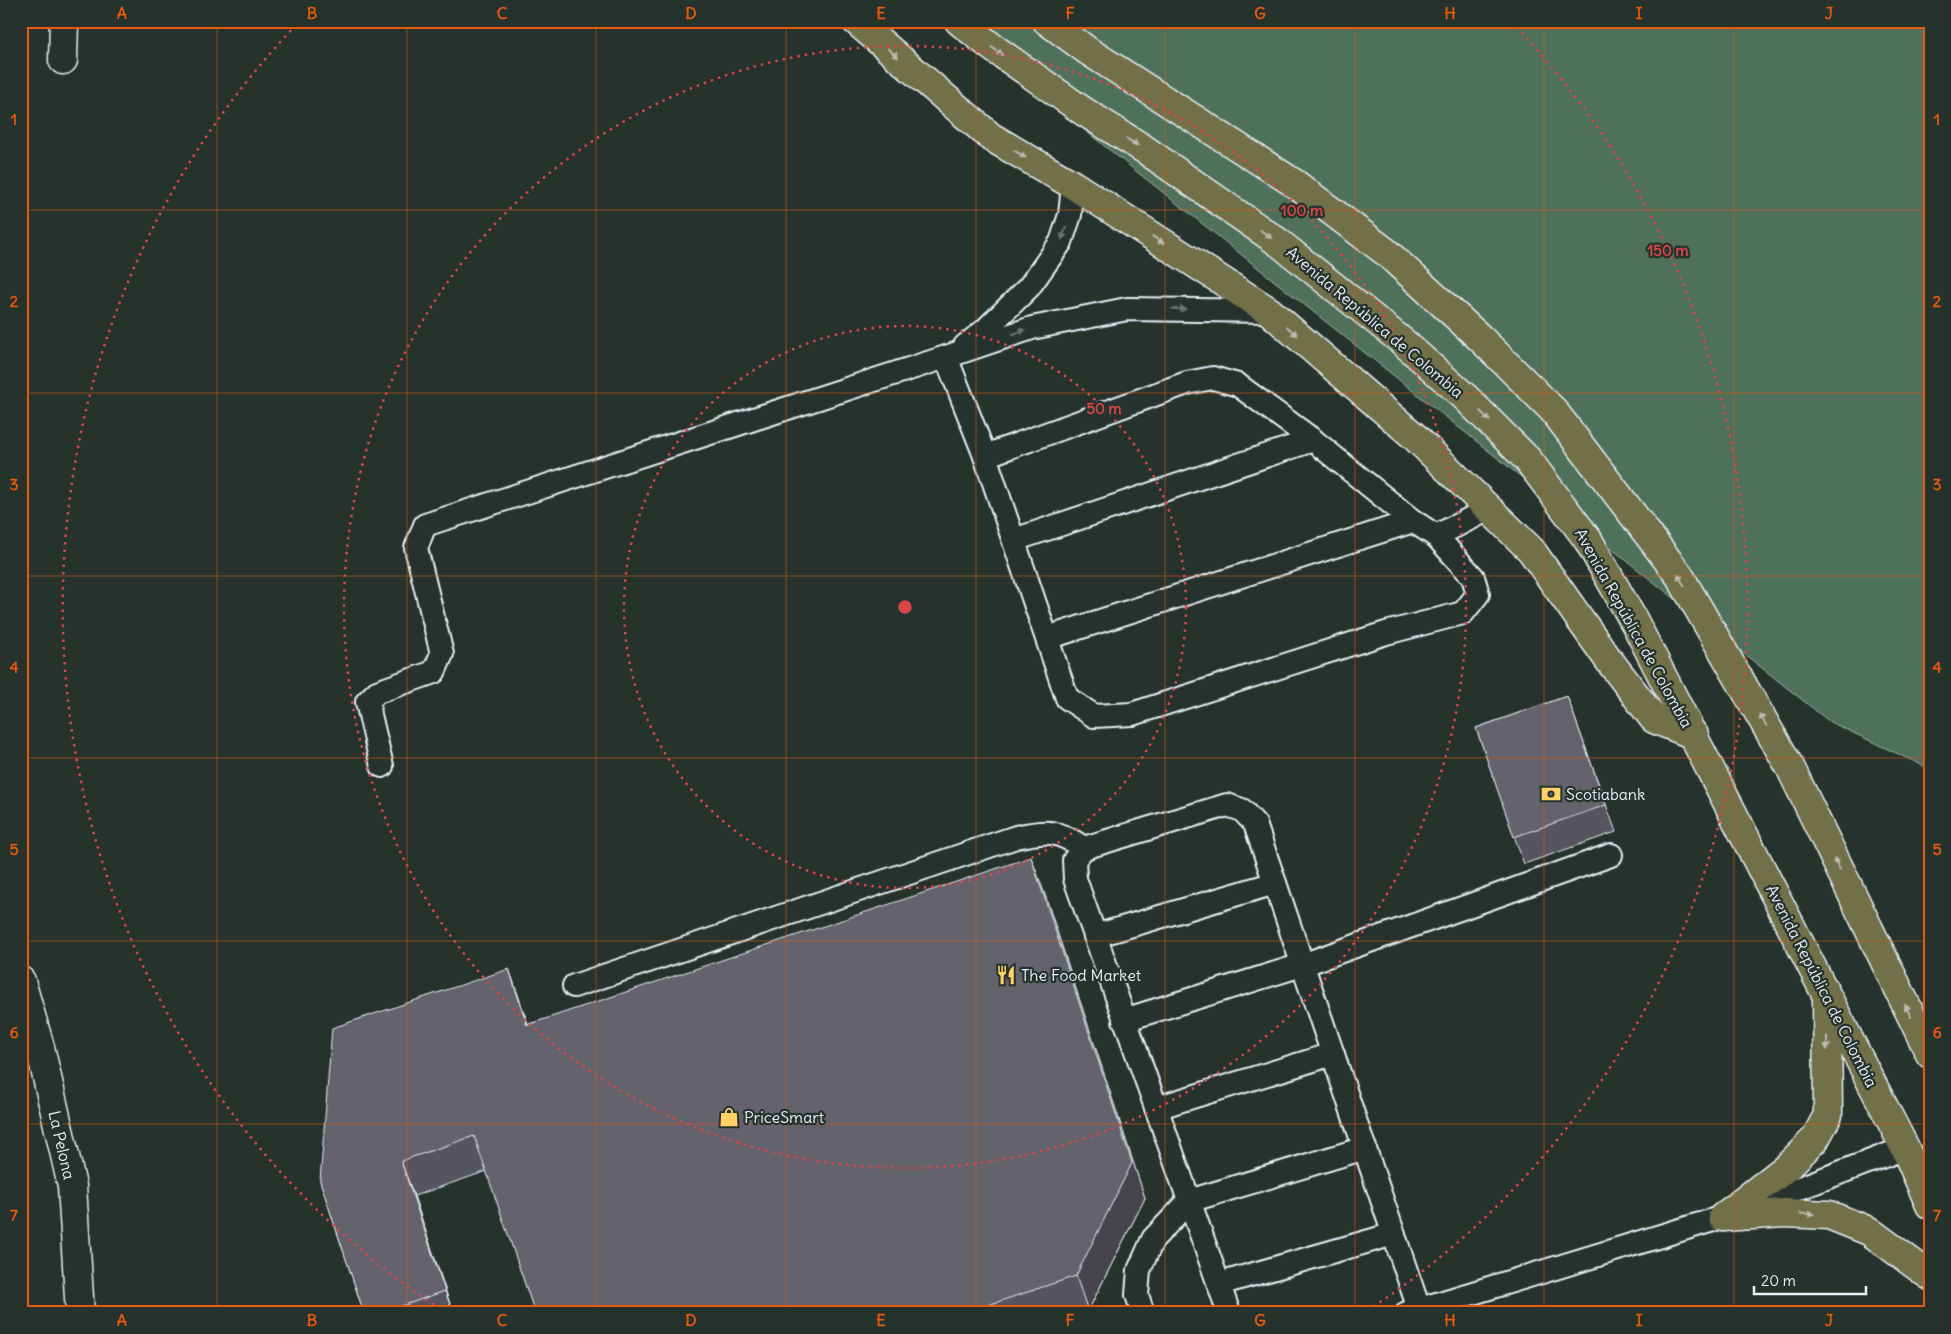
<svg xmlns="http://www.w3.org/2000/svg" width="1951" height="1334" viewBox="0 0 1951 1334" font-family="Delius,sans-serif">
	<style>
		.green { fill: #4f715c; stroke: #9cb1aa }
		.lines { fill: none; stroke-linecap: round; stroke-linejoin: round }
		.service-casing { stroke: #e8f1f8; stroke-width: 26 }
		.minor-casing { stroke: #e8f1f8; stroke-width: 31 }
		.primary-casing { stroke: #e8f1f8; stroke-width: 31 }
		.service { stroke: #26332d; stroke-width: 22 }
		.minor { stroke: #26332d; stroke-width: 28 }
		.primary { stroke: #726f4a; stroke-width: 28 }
		.wall { fill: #56545e; stroke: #e8f1f8 }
		.shaded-wall { fill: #46454c; stroke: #e8f1f8 }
		.building { fill: #64626d; stroke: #e8f1f8 }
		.oneway { fill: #b9bdb2 }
		.oneway2 { fill: #6a7674 }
		.grid { fill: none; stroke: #e8590c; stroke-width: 1; stroke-opacity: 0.55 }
		.ring { fill: none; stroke: #d94647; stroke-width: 2.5; stroke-dasharray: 2.5 5 }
		.labels { text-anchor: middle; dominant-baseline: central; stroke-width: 4.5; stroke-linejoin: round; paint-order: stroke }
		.street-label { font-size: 16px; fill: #e8f1f8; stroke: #26332d }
		.poi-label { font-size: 16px; fill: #e8f1f8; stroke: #26332d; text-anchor: start }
		.centre { fill: #d94647; stroke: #26332d; stroke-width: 2.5 }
		.ring-label { font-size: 15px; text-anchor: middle; font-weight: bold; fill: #d94647; stroke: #26332d; stroke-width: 4.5; stroke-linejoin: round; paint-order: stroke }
		.neatline { fill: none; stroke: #e8590c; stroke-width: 2 }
		.grid-label { font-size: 16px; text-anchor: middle; font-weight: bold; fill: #e8590c }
	</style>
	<rect width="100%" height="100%" fill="#26332d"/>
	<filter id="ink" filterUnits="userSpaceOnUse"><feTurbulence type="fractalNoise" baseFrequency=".02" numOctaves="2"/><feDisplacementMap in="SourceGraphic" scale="10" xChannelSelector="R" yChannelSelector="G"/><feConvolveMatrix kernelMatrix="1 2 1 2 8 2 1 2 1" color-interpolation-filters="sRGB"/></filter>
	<g filter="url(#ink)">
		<path class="green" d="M947 21H1930V769L1830 722Z"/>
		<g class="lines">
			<defs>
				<g id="service">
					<path d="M965 346 984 331 1029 287 1061 242 1070 215 1073 185"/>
					<path d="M946 357 985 456"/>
					<path d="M1213 378 1238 385 1313 440 1413 521 1436 536 1473 577 1478 594 1463 613 1386 633 1132 714 1094 716 1067 698 985 456 1187 383Z"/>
					<path d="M1436 536 1489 509"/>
					<path d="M1014 540 1313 440"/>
					<path d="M1047 638 1413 521"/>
					<path d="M382 766 367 702 377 692 434 672 442 654 416 548 425 525 946 357 1032 328 1127 309 1269 311"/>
					<path d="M1095 936 1275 883"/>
					<path d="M574 986 1016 837C1047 830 1057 830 1084 848"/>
					<path d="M1124 1020 1302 965 1611 855"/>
					<path d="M1156 1108 1333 1054"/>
					<path d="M1219 1284 1394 1234"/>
					<path d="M1143 1313 1137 1295 1139 1270 1153 1239 1189 1201 1365 1148"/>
					<path d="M1229 1313 1075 879 1074 860 1084 848 1227 805 1242 810 1255 824 1419 1309"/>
					<path d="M1407 1313 1723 1217 1905 1148"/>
				</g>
				<g id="minor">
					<path d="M63 60 64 21"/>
					<path d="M21 981 40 1047 72 1186 80 1313"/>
				</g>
				<g id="primary">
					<path d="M856 21 991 137 1073 185 1269 311 1415 437 1531 550 1608 659 1654 719 1694 735"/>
					<path d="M959 21 992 47 1083 111 1144 149 1278 242 1403 342 1465 397 1528 460 1588 540 1635 623 1905 1148 1930 1205"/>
					<path d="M1047 21 1088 51 1294 183 1386 252 1480 338 1553 410 1679 575 1790 767 1930 1054"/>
					<path d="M1723 1217 1787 1167 1815 1139 1828 1115 1827 998"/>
					<path d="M1723 1217 1784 1213 1829 1215 1869 1231 1930 1276"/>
				</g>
			</defs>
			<use href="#service" class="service-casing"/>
			<use href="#minor" class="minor-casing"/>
			<use href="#primary" class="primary-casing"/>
			<use href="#service" class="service"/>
			<use href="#minor" class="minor"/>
			<use href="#primary" class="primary"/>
		</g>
		<g class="wall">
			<path d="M1567 696 1616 832 1524 864 1476 728Z"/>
			<path d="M1044 892 1145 1198 1088 1311 1083 1313H535L487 1171 414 1196 453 1313H364L320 1181 509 969 528 1024Z"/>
		</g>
		<g class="shaded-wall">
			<path d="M1031 857 1044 892 1145 1198 1088 1311 1076 1276Z"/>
			<path d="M509 969 521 1004 540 1060 527 1025Z"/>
			<path d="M401 1161 414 1196 453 1313 445 1291Z"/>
		</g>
		<g class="building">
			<path d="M1567 696 1606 805 1514 837 1476 728Z"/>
			<path d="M1031 857 1132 1163 1076 1276 964 1313H535L474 1136 401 1161 445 1291 382 1313H364L320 1181 332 1028 509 969 527 1025Z"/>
		</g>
		<defs><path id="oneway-solid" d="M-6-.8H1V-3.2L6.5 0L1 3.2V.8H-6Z" transform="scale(1.25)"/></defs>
		<g class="oneway">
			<use href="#oneway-solid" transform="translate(997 51) rotate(35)"/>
			<use href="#oneway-solid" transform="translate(893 53) rotate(40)"/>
			<use href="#oneway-solid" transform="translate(1132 142) rotate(32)"/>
			<use href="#oneway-solid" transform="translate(1020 154) rotate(31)"/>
			<use href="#oneway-solid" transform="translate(1266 234) rotate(35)"/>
			<use href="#oneway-solid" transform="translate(1158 240) rotate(33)"/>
			<use href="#oneway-solid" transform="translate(1292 331) rotate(41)"/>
			<use href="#oneway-solid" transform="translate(1485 416) rotate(45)"/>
			<use href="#oneway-solid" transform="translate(1681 580) rotate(-121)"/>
			<use href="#oneway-solid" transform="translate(1763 720) rotate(-121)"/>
			<use href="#oneway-solid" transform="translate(1837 864) rotate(-116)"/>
			<use href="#oneway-solid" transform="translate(1908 1011) rotate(-117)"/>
			<use href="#oneway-solid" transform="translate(1827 1043) rotate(90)"/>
			<use href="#oneway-solid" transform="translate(1807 1214) rotate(3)"/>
		</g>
		<g class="oneway2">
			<use href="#oneway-solid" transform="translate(1064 233) rotate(109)"/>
			<use href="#oneway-solid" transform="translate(1179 309) rotate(1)"/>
			<use href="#oneway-solid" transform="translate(1019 332) rotate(-19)"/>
		</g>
	</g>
	<path class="grid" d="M217 21V1313M407 21V1313M596 21V1313M786 21V1313M976 21V1313M1165 21V1313M1355 21V1313M1544 21V1313M1734 21V1313M21 210H1930M21 393H1930M21 576H1930M21 758H1930M21 941H1930M21 1124H1930"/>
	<g class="ring">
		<circle cx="905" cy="607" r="281"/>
		<circle cx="905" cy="607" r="561"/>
		<path d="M440 1309A842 842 0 0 1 299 22M1511 22A842 842 0 0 1 1370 1309"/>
	</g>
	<defs>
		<symbol id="bank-bare" viewBox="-9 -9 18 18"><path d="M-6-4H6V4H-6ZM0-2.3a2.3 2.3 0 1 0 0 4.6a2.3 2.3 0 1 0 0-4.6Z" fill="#ffd166" stroke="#26332d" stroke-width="2.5" paint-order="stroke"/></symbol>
		<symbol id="restaurant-bare" viewBox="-9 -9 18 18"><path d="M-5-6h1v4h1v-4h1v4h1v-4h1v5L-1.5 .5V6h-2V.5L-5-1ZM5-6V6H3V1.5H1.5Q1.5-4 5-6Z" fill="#ffd166" stroke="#26332d" stroke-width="2.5" paint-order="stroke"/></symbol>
		<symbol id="shop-bare" viewBox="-9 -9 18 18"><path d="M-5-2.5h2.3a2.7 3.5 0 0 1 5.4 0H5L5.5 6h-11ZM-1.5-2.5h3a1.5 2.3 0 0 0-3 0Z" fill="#ffd166" stroke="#26332d" stroke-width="2.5" paint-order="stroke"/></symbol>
	</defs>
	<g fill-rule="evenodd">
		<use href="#bank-bare" x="1537" y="780" width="28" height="28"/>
		<use href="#restaurant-bare" x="992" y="961" width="28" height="28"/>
		<use href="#shop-bare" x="715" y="1103" width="28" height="28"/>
	</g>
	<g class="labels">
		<g class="street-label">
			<text transform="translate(1375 322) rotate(40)">Avenida República de Colombia</text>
			<text transform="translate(1634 628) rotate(61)">Avenida República de Colombia</text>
			<text transform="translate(1822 986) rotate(63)">Avenida República de Colombia</text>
			<text transform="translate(62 1145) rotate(77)">La Pelona</text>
		</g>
		<g class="poi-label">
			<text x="1566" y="794">Scotiabank</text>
			<text x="1021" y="975">The Food Market</text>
			<text x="744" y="1117">PriceSmart</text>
		</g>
	</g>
	<circle cx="905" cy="607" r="8" class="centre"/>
	<g class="ring-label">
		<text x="1302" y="216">100 m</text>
		<text x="1668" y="256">150 m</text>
		<text x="1104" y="414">50 m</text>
	</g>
	<rect width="1951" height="1334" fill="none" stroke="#26332d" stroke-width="55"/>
	<path d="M1754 1286v8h112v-8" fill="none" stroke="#e8f1f8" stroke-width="2.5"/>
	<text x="1761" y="1286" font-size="15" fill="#e8f1f8" stroke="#26332d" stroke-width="4" paint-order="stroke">20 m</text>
	<rect x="28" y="28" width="1896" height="1278" class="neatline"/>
	<g class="grid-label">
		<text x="122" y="19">A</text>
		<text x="312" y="19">B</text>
		<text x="502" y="19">C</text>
		<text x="691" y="19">D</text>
		<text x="881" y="19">E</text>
		<text x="1070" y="19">F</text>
		<text x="1260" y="19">G</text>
		<text x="1450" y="19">H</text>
		<text x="1639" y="19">I</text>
		<text x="1829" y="19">J</text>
		<text x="14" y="125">1</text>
		<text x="1937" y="125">1</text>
		<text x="14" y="307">2</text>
		<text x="1937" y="307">2</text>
		<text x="14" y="490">3</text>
		<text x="1937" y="490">3</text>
		<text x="14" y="673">4</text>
		<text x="1937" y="673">4</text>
		<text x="14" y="855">5</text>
		<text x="1937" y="855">5</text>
		<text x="14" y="1038">6</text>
		<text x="1937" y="1038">6</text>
		<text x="14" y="1221">7</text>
		<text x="1937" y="1221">7</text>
		<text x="122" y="1326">A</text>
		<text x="312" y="1326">B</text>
		<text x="502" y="1326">C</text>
		<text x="691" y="1326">D</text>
		<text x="881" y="1326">E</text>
		<text x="1070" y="1326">F</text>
		<text x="1260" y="1326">G</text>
		<text x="1450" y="1326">H</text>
		<text x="1639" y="1326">I</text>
		<text x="1829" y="1326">J</text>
	</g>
</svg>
